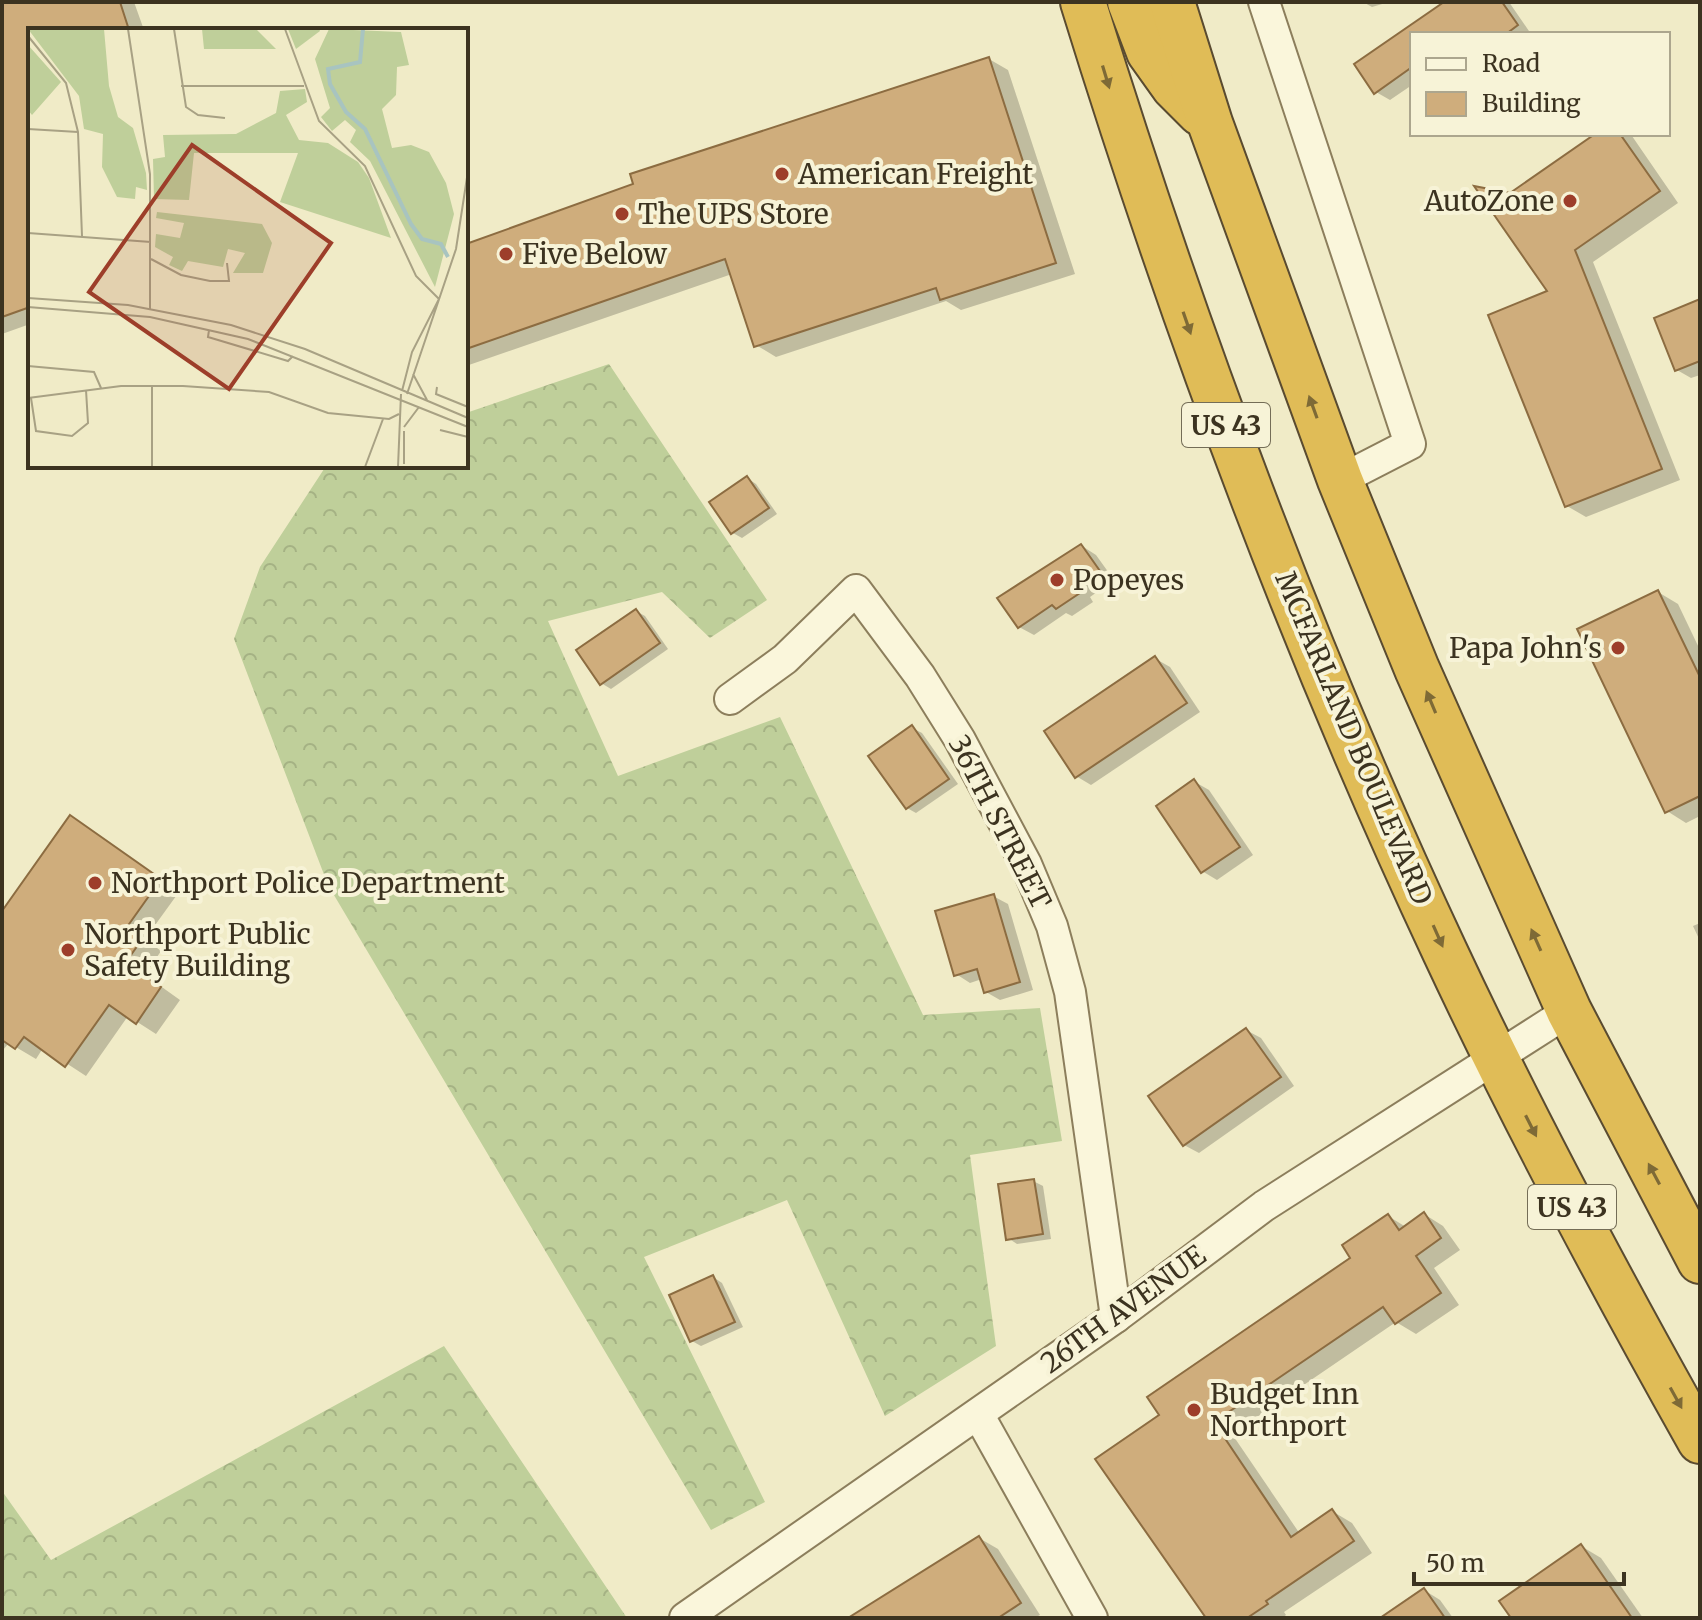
<svg xmlns="http://www.w3.org/2000/svg" width="1702" height="1620" viewBox="0 0 1702 1620" font-family="Merriweather,serif">
	<style>
		.forest { fill: url(#forest-crowns) }
		.shadow { fill: #0003 }
		.building { fill: #cfad7c; stroke: #8c6c41; stroke-width: 2 }
		.lines { fill: none; stroke-linecap: round; stroke-linejoin: round }
		.street-casing { stroke: #8c7e5c; stroke-width: 34 }
		.highway-casing { stroke: #5a4b30; stroke-width: 48 }
		.street { stroke: #faf6db; stroke-width: 30 }
		.highway { stroke: #e0bc57; stroke-width: 44 }
		.oneway { fill: #7e6a36 }
		.poi-dot { fill: #9d3e2a; stroke: #f7f3d7; stroke-width: 3 }
		.labels { text-anchor: middle; dominant-baseline: central; stroke-width: 8; stroke-linejoin: round; paint-order: stroke }
		.shield { fill: #f7f3d7; stroke: #746d57; stroke-width: 2 }
		.shield-label { font-size: 26px; font-weight: bold; fill: #3c3320 }
		.poi-label { font-size: 28px; fill: #3c3320; stroke: #f7f3d7; text-anchor: start }
		.street-label { font-size: 28px; fill: #3c3320; stroke: #f7f3d7 }
		.inset-river { fill: none; stroke: #a8c4c0; stroke-width: 4 }
		.inset-road { fill: none; stroke: #a8a184; stroke-width: 2 }
		.view { fill: #9d3e2a; fill-opacity: 0.15; stroke: #9d3e2a; stroke-width: 4 }
		.inset-edge { fill: none; stroke: #3c3320; stroke-width: 4 }
	</style>
	<defs>
		<pattern id="forest-crowns" width="20" height="18" patternUnits="userSpaceOnUse" patternTransform="scale(2)"><rect width="20" height="18" fill="#bfcf9a"/><path d="M2 6a3 3 0 1 1 6 0M12 15a3 3 0 1 1 6 0" fill="none" stroke="#a5b284"/></pattern>
	</defs>
	<rect width="100%" height="100%" fill="#f0ebc7"/>
	<g class="forest">
		<path d="M609 364 767 600 710 638 662 592 548 621 618 776 780 717 923 1015 1040 1008 1062 1141 970 1155 996 1346 885 1416 787 1200 644 1257 765 1502 711 1530 328 885 234 639 260 567 326 466H466V413Z"/>
		<path d="M444 1346 627 1618H2V1491L51 1560Z"/>
	</g>
	<g class="shadow">
		<path d="M2 2H134L144 30H30V324L2 334Z"/>
		<path d="M1363 2H1389L1372 7Z"/>
		<path d="M1447 2H1509L1531 34H1412V85L1390 100 1376 92 1357 65Z"/>
		<path d="M989 59 1008 70 1075 274 961 310 946 301 776 357 756 345 732 274 466 366V246Z"/>
		<path d="M1598 134 1632 136 1678 203 1593 262 1680 480 1586 517 1567 506 1550 292 1511 195Z"/>
		<path d="M1700 301V375L1691 378 1677 370Z"/>
		<path d="M747 478 756 484 777 514 742 538 733 533Z"/>
		<path d="M1082 546 1096 555 1114 580 1090 597 1093 602 1072 616 1066 613 1034 635 1019 627Z"/>
		<path d="M1658 592 1678 604 1700 650V816L1686 823 1667 811Z"/>
		<path d="M636 611 645 616 668 649 611 689 601 683Z"/>
		<path d="M1156 659 1170 667 1200 712 1091 785 1076 776Z"/>
		<path d="M912 728 922 733 958 784 916 813 907 808Z"/>
		<path d="M1195 782 1209 790 1253 855 1217 880 1202 871Z"/>
		<path d="M70 817 179 892 145 939 161 951 145 975 180 1000 156 1034 128 1016 86 1076 43 1048 36 1059 9 1043 2 1051V914Z"/>
		<path d="M993 896 1008 904 1033 990 1000 1000 986 992 982 979 970 983 956 974Z"/>
		<path d="M1700 923V941L1693 926Z"/>
		<path d="M1246 1030 1261 1038 1294 1086 1199 1153 1184 1145Z"/>
		<path d="M1033 1181 1043 1186 1051 1239 1017 1244 1008 1238Z"/>
		<path d="M1424 1214 1443 1226 1460 1250 1434 1268 1459 1305 1416 1334 1396 1322 1232 1434 1300 1534 1332 1511 1352 1523 1372 1553 1284 1612 1286 1615 1282 1618H1209L1162 1415 1353 1259 1388 1216 1406 1227Z"/>
		<path d="M713 1277 722 1283 743 1327 701 1346 692 1341Z"/>
		<path d="M979 1538 998 1549 1040 1615 1034 1618H852Z"/>
		<path d="M1581 1546 1601 1558 1643 1618H1513Z"/>
		<path d="M1424 1590 1440 1600 1453 1618H1384Z"/>
	</g>
	<g class="building">
		<path d="M2 2H120L129 30H30V307L2 317Z"/>
		<path d="M1444 2H1502L1518 25 1506 34H1412V67L1374 94 1354 64Z"/>
		<path d="M989 57 1056 263 940 300 936 288 754 347 725 259 466 349V244L633 184 630 174Z"/>
		<path d="M1595 134H1620L1660 191 1575 250 1662 469 1565 507 1488 315 1547 291 1474 186 1510 193Z"/>
		<path d="M1700 299V361L1675 371 1654 318Z"/>
		<path d="M747 476 769 508 731 534 709 502Z"/>
		<path d="M1081 544 1100 571 1077 588 1080 593 1056 609 1052 605 1018 628 997 598Z"/>
		<path d="M1658 590 1700 677V796L1665 813 1577 629Z"/>
		<path d="M636 609 660 643 600 685 576 650Z"/>
		<path d="M1155 656 1187 703 1075 778 1044 731Z"/>
		<path d="M912 725 949 779 906 809 868 756Z"/>
		<path d="M1194 779 1240 847 1201 873 1156 806Z"/>
		<path d="M70 815 161 879 127 927 143 938 126 962 161 987 136 1024 109 1005 65 1067 24 1037 15 1049 2 1040V911Z"/>
		<path d="M994 894 1020 982 984 993 977 969 954 976 935 911Z"/>
		<path d="M1246 1028 1281 1077 1183 1146 1148 1096Z"/>
		<path d="M1034 1179 1043 1234 1006 1240 998 1184Z"/>
		<path d="M1424 1212 1441 1238 1416 1256 1441 1293 1395 1324 1383 1307 1214 1422 1291 1537 1332 1509 1354 1541 1266 1601 1268 1604 1247 1618H1206L1095 1459 1159 1415 1147 1397 1350 1258 1342 1245 1388 1214 1399 1230Z"/>
		<path d="M713 1275 735 1322 690 1342 669 1295Z"/>
		<path d="M979 1536 1021 1603 998 1618H848Z"/>
		<path d="M1581 1544 1632 1618H1511L1499 1601Z"/>
		<path d="M1424 1588 1445 1618H1380Z"/>
	</g>
	<g class="lines">
		<defs>
			<g id="street">
				<path d="M1264 2 1410 444 1340 480"/>
				<path d="M730 699 785 659 856 590 920 676 960 740 1026 864 1052 926 1070 992 1116 1317"/>
				<path d="M978 1414 1092 1618"/>
				<path d="M685 1618 1116 1317 1264 1206 1569 1011"/>
			</g>
			<g id="highway">
				<path d="M1083 2C1183 326 1301 645 1445 952 1523 1119 1610 1281 1700 1441"/>
				<path d="M1130 2 1149 52 1174 87 1200 113"/>
				<path d="M1172 2 1210 123 1340 480 1417 669 1569 1011 1700 1261"/>
			</g>
		</defs>
		<use href="#street" class="street-casing"/>
		<use href="#highway" class="highway-casing"/>
		<use href="#street" class="street"/>
		<use href="#highway" class="highway"/>
	</g>
	<defs><path id="oneway-solid" d="M-6-.8H1V-3.2L6.5 0L1 3.2V.8H-6Z" transform="scale(2)"/></defs>
	<g class="oneway">
		<use href="#oneway-solid" transform="translate(1106 77) rotate(73)"/>
		<use href="#oneway-solid" transform="translate(1187 323) rotate(71)"/>
		<use href="#oneway-solid" transform="translate(1313 407) rotate(-110)"/>
		<use href="#oneway-solid" transform="translate(1431 702) rotate(-113)"/>
		<use href="#oneway-solid" transform="translate(1438 936) rotate(66)"/>
		<use href="#oneway-solid" transform="translate(1536 940) rotate(-114)"/>
		<use href="#oneway-solid" transform="translate(1531 1126) rotate(63)"/>
		<use href="#oneway-solid" transform="translate(1654 1174) rotate(-118)"/>
		<use href="#oneway-solid" transform="translate(1676 1398) rotate(61)"/>
	</g>
	<g class="poi-dot">
		<circle cx="782" cy="174" r="8"/>
		<circle cx="1570" cy="201" r="8"/>
		<circle cx="622" cy="214" r="8"/>
		<circle cx="506" cy="254" r="8"/>
		<circle cx="1057" cy="580" r="8"/>
		<circle cx="1618" cy="648" r="8"/>
		<circle cx="95" cy="883" r="8"/>
		<circle cx="68" cy="950" r="8"/>
		<circle cx="1194" cy="1410" r="8"/>
	</g>
	<g class="labels">
		<g class="shield">
			<rect x="1182" y="403" width="88" height="44" rx="6"/>
			<rect x="1528" y="1185" width="88" height="44" rx="6"/>
		</g>
		<g class="shield-label">
			<text x="1226" y="425">US 43</text>
			<text x="1572" y="1207">US 43</text>
		</g>
		<g class="poi-label">
			<text x="798" y="174">American Freight</text>
			<text x="1554" y="201" text-anchor="end">AutoZone</text>
			<text x="638" y="214">The UPS Store</text>
			<text x="522" y="254">Five Below</text>
			<text x="1073" y="580">Popeyes</text>
			<text x="1602" y="648" text-anchor="end">Papa John's</text>
			<text x="111" y="883">Northport Police Department</text>
			<text x="84" y="934">Northport Public<tspan x="84" dy="32">Safety Building</tspan></text>
			<text x="1210" y="1394">Budget Inn<tspan x="1210" dy="32">Northport</tspan></text>
		</g>
		<g class="street-label">
			<text transform="translate(1354 738) rotate(67)">MCFARLAND BOULEVARD</text>
			<text transform="translate(1000 822) rotate(63)">36TH STREET</text>
			<text transform="translate(1123 1309) rotate(-36)">26TH AVENUE</text>
		</g>
	</g>
	<g transform="translate(28 28)">
		<rect width="440" height="440" fill="#f0ebc7"/>
		<path d="M0 1H76L81 58 90 89 105 100 118 145 119 162 108 159 107 171 89 169 74 139 75 106 56 101 51 68ZM174 1H228L248 21H176ZM301 1 373 4 381 37 369 39 368 67 354 81 364 120 383 117 401 124 418 155 426 186 407 259 342 133 322 114 328 102 317 92 304 103 293 89 302 80 287 31ZM0 17 33 54 4 87 0 82ZM277 61 279 74 258 87 271 112 300 115 330 134 341 150 363 210 252 174 270 125H166L161 172 126 171 125 131 137 129 135 107 208 106 248 85 252 63ZM129 184 234 196 244 215 235 245H205L217 225 200 221 195 239 160 233 154 243 141 237 145 229 127 219 128 206 152 210 156 195 128 190Z" fill="#bfcf9a"/>
		<path d="M260 1H291L292 3 268 21Z" fill="#bfcf9a"/>
		<path class="inset-river" d="M335 1 332 34 300 41 302 56 318 84 337 101 383 196 394 211 413 216 420 229"/>
		<path class="inset-road" d="M100 1 122 146V282M146 1 158 79 170 87 197 90M257 1 291 93 337 138 388 248 411 271M0 8 38 55 50 104 54 208M153 58H276M0 101 50 104M0 205 123 214M123 231 153 247 182 253H201L199 235M0 270 100 277 203 297 277 321 440 390M0 279 122 289 220 311 440 399M181 302 180 309 260 333 265 328M0 338 66 344 73 360M385 346 399 372M409 359 408 366 440 379M374 363 384 324 411 271M379 366 428 221 440 143M0 370 93 358H155L241 364 300 385 361 391 371 386M3 370 8 403 44 408 60 395 58 362M376 399 391 379M412 402 440 409M376 403V436M124 439V357M337 439 355 391M370 439 373 366"/>
		<path class="view" d="M164 117 303 215 201 361 61 264Z"/>
		<rect width="440" height="440" class="inset-edge"/>
	</g>
	<rect width="1702" height="1620" fill="none" stroke="#3c3320" stroke-width="8"/>
	<rect x="1410" y="32" width="260" height="104" fill="#f7f3d7" stroke="#aca68e" stroke-width="2"/>
	<rect x="1426" y="58" width="40" height="12" fill="#faf6db" stroke="#aca68e" stroke-width="2"/>
	<text x="1482" y="72" font-size="24" fill="#3c3320">Road</text>
	<rect x="1426" y="92" width="40" height="24" fill="#cfad7c" stroke="#aca68e" stroke-width="2"/>
	<text x="1482" y="112" font-size="24" fill="#3c3320">Building</text>
	<path d="M1414 1572v12h210v-12" fill="none" stroke="#3c3320" stroke-width="4"/>
	<text x="1426" y="1572" font-size="24" fill="#3c3320" stroke="#f7f3d7" stroke-width="6" paint-order="stroke">50 m</text>
</svg>
